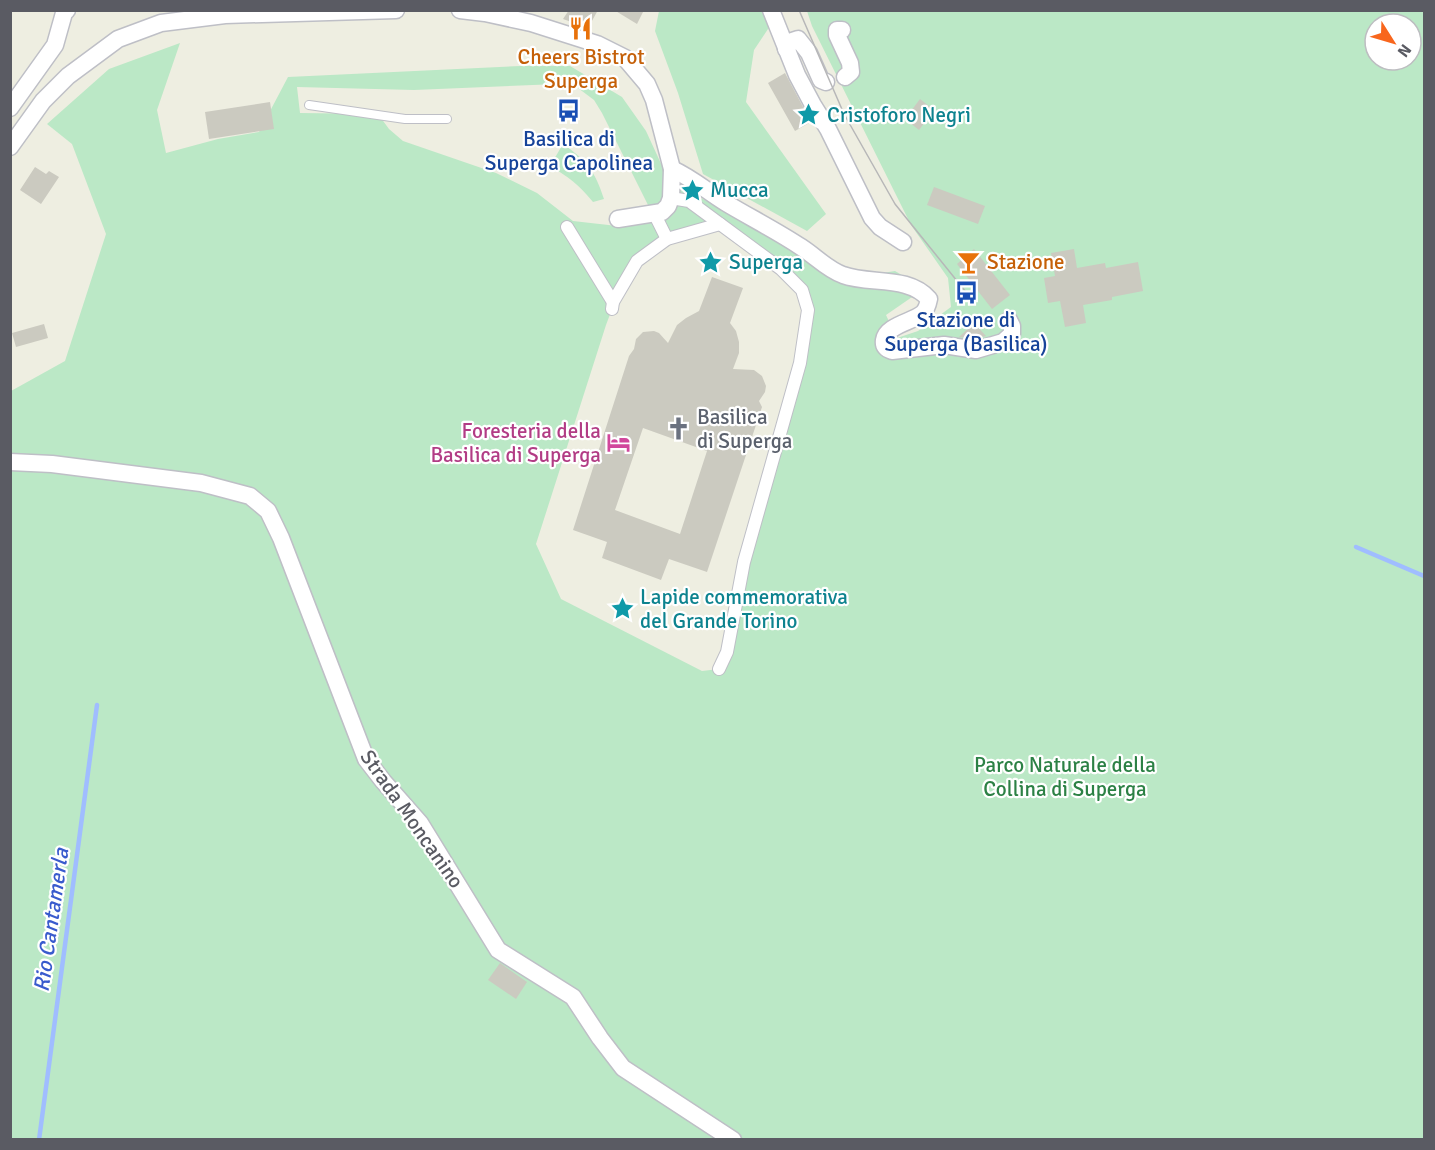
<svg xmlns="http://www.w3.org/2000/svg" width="1435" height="1150" viewBox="0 0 1435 1150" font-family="Signika,sans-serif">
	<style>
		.green { fill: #bbe8c6; fill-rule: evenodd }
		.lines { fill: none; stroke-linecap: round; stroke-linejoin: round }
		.stream { stroke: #a0bdff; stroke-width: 4.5 }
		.building { fill: #cbcac0; fill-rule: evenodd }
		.service-casing { stroke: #bebfc6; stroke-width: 10 }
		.pedestrian-casing { stroke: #bebfc6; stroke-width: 14 }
		.minor-casing { stroke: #bebfc6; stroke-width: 19 }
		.service { stroke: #fff; stroke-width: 8 }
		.pedestrian { stroke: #fff; stroke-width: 12 }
		.minor { stroke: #fff; stroke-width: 16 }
		.tram { stroke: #b7b7b8; stroke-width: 1.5 }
		.labels { text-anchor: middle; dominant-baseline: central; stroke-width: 4.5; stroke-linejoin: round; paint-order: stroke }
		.food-label { font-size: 21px; fill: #c56008; stroke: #fff }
		.culture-label { font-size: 21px; fill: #0d838f; stroke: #fff; text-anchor: start }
		.transit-label { font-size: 21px; fill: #164399; stroke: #fff }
		.worship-label { font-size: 21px; fill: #5b616d; stroke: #fff; text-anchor: start }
		.hotel-label { font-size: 21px; fill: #b23c85; stroke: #fff; text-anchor: end }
		.park-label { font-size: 21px; fill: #2c8145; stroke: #fff }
		.street-label { font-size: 21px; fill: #5a5b63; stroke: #fff }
		.water-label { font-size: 22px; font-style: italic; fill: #395bcd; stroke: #fff }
	</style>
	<rect width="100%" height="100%" fill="#eeeee1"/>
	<g class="green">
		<path d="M659 11H780L754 50 746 102 826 214 807 231 703 174 678 93 655 31Z"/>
		<path d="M807 11H1424V1139L11 1140V391L65 361 106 234 72 144 47 124 109 69 180 43 157 110 166 153 218 139 259 132 288 77 521 66H570L622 97 646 131 663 168 683 189 858 277 895 271 919 285 915 295 886 315 897 338 918 331 951 307 948 278 911 225 812 26ZM1375 24H1411V60H1375ZM558 84 578 88 594 100 602 113 648 205 643 217 626 227 573 221 537 193 496 173 403 141 389 129 378 114 300 113 297 87 414 90ZM719 224 802 290 806 329 719 669 702 671 561 599 536 544 606 325 612 309 637 261 667 239Z"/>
		<path d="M563 144C587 161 595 171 604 199L593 202C579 185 569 177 550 166Z"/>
	</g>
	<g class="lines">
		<g class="stream">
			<path d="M1356 547 1424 576"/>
			<path d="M39 1140 97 705"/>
		</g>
	</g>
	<g class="building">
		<path d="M569 10H598L588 28 563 19Z"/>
		<path d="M614 10H644L637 24Z"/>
		<path d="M785 73 811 122 795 131 768 83Z"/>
		<path d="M920 99 934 110 919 130 905 119Z"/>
		<path d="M270 102 274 129 209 139 205 112Z"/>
		<path d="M35 167 46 174 49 171 59 177 41 204 20 190Z"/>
		<path d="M934 187 985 206 978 224 927 205Z"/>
		<path d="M974 249 1010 295 992 309 957 264Z"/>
		<path d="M1074 249 1077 268 1105 263 1106 268 1138 262 1143 291 1112 297V300L1083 305 1086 323 1065 327 1060 301 1048 303 1044 278 1055 276 1051 253Z"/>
		<path d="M712 277 743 288 730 323 736 331 739 342V353L733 369 754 370 762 376 766 386 765 392 759 401 762 407 707 572 669 559 661 580 602 558 607 542 573 530 629 356 634 349 636 339 643 332 654 331 659 333 668 343 677 325 686 318 699 311ZM643 428 707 451 680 534 615 510Z"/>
		<path d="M974 323 986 336 975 339 959 337Z"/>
		<path d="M44 324 48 338 16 347 12 333Z"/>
		<path d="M500 963 527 982 516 999 488 980Z"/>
	</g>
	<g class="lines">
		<defs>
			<path id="service" d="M309 105 405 119H447"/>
			<g id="pedestrian">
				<path d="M671 198 689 201 781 269 802 290 808 310 800 363 744 562 727 652 719 669"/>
				<path d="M654 213 667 239"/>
				<path d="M567 227 613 302"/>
				<path d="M612 309 613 302 637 261 667 239 720 224"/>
			</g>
			<g id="minor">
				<path d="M460 10 485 13 531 23 597 44 625 58 647 84 654 100 672 169 671 198 668 206 662 212 618 219"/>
				<path d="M771 10 797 75 813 105 828 129 872 218 880 227 903 242"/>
				<path d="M842 30H837V35L850 63 851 72 845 77"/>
				<path d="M786 49 792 41 798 39 809 53 821 80 826 82"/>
				<path d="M10 108 55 45 64 13 67 10"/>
				<path d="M10 147 43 101 68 76 118 39 161 23 225 15 396 10"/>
				<path d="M672 169C692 178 708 192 726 203 751 218 777 231 801 247 815 256 828 270 843 275 870 285 908 275 929 299 928 304 927 309 923 313 913 322 886 325 884 340 883 347 886 349 892 351L944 345 976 350 1003 342 1012 334V326L1009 320"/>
				<path d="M10 462 52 464 201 483 250 496 268 511 281 538 366 759 383 781 420 823 498 950 573 997 600 1038 623 1068 733 1140"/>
			</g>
		</defs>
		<use href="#service" class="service-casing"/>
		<use href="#pedestrian" class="pedestrian-casing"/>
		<use href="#minor" class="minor-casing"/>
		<use href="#service" class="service"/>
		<use href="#pedestrian" class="pedestrian"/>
		<use href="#minor" class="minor"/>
		<path class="tram" d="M799 10 844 114 895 204 974 302"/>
	</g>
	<defs>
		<symbol id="restaurant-bare" viewBox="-9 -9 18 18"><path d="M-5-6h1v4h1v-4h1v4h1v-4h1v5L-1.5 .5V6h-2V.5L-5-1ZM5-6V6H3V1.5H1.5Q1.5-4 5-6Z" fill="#e8710a" stroke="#fff" stroke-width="2.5" paint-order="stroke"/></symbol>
		<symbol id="bus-bare" viewBox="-9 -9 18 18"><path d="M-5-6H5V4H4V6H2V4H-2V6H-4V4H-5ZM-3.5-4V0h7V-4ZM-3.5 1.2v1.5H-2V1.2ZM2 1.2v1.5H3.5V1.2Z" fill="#1a4fb4" stroke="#fff" stroke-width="2.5" paint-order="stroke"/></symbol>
		<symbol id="sight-bare" viewBox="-9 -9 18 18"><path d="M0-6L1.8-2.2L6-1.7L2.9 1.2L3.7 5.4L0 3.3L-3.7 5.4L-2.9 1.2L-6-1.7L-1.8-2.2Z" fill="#0f9aa8" stroke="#fff" stroke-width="2.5" paint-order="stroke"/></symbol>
		<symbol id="bar-bare" viewBox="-9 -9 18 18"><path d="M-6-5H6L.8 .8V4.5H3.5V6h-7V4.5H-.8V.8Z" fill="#e8710a" stroke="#fff" stroke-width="2.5" paint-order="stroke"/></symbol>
		<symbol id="church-bare" viewBox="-9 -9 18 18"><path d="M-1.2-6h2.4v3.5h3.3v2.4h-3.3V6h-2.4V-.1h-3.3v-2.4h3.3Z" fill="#6b7280" stroke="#fff" stroke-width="2.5" paint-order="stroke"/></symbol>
		<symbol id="hotel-bare" viewBox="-9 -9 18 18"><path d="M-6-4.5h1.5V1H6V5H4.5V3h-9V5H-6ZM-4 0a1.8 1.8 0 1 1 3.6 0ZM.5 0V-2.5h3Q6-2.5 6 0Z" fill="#d1479c" stroke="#fff" stroke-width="2.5" paint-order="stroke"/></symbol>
	</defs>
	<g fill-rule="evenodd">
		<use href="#restaurant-bare" x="564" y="12" width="33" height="33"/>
		<use href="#bus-bare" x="552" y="94" width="33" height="33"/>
		<use href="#sight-bare" x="792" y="98" width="33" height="33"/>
		<use href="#sight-bare" x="676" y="174" width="33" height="33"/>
		<use href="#sight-bare" x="694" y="246" width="33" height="33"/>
		<use href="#bar-bare" x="952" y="246" width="33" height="33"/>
		<use href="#bus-bare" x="950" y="276" width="33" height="33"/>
		<use href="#church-bare" x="662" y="412" width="33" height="33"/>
		<use href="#hotel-bare" x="602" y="426" width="33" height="33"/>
		<use href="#sight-bare" x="606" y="592" width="33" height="33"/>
	</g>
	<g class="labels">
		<g class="food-label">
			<text x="581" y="57">Cheers Bistrot<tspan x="581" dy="24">Superga</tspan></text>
			<text x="987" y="262" text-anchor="start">Stazione</text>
		</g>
		<g class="culture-label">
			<text x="827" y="115">Cristoforo Negri</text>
			<text x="710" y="190">Mucca</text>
			<text x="729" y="262">Superga</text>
			<text x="640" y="597">Lapide commemorativa<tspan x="640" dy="24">del Grande Torino</tspan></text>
		</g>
		<g class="transit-label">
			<text x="569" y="139">Basilica di<tspan x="569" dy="24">Superga Capolinea</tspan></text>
			<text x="966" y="320">Stazione di<tspan x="966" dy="24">Superga (Basilica)</tspan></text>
		</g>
		<g class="worship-label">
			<text x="697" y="417">Basilica<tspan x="697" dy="24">di Superga</tspan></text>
		</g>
		<g class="hotel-label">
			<text x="601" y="431">Foresteria della<tspan x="601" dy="24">Basilica di Superga</tspan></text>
		</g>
		<g class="park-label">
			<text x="1065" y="765">Parco Naturale della<tspan x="1065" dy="24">Collina di Superga</tspan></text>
		</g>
		<g class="street-label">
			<text transform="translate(412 819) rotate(55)">Strada Moncanino</text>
		</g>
		<g class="water-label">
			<text transform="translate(51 920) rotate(-82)">Rio Cantamerla</text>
		</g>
	</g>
	<rect width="1435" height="1150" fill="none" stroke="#5a5b63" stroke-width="24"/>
	<g transform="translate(1393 42) rotate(127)"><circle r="28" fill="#ffffff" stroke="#bdbdc1" stroke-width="1.5"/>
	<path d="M0-4.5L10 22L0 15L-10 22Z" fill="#f8661d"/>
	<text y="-9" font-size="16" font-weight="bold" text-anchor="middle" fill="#5a5b63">N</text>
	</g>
</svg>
